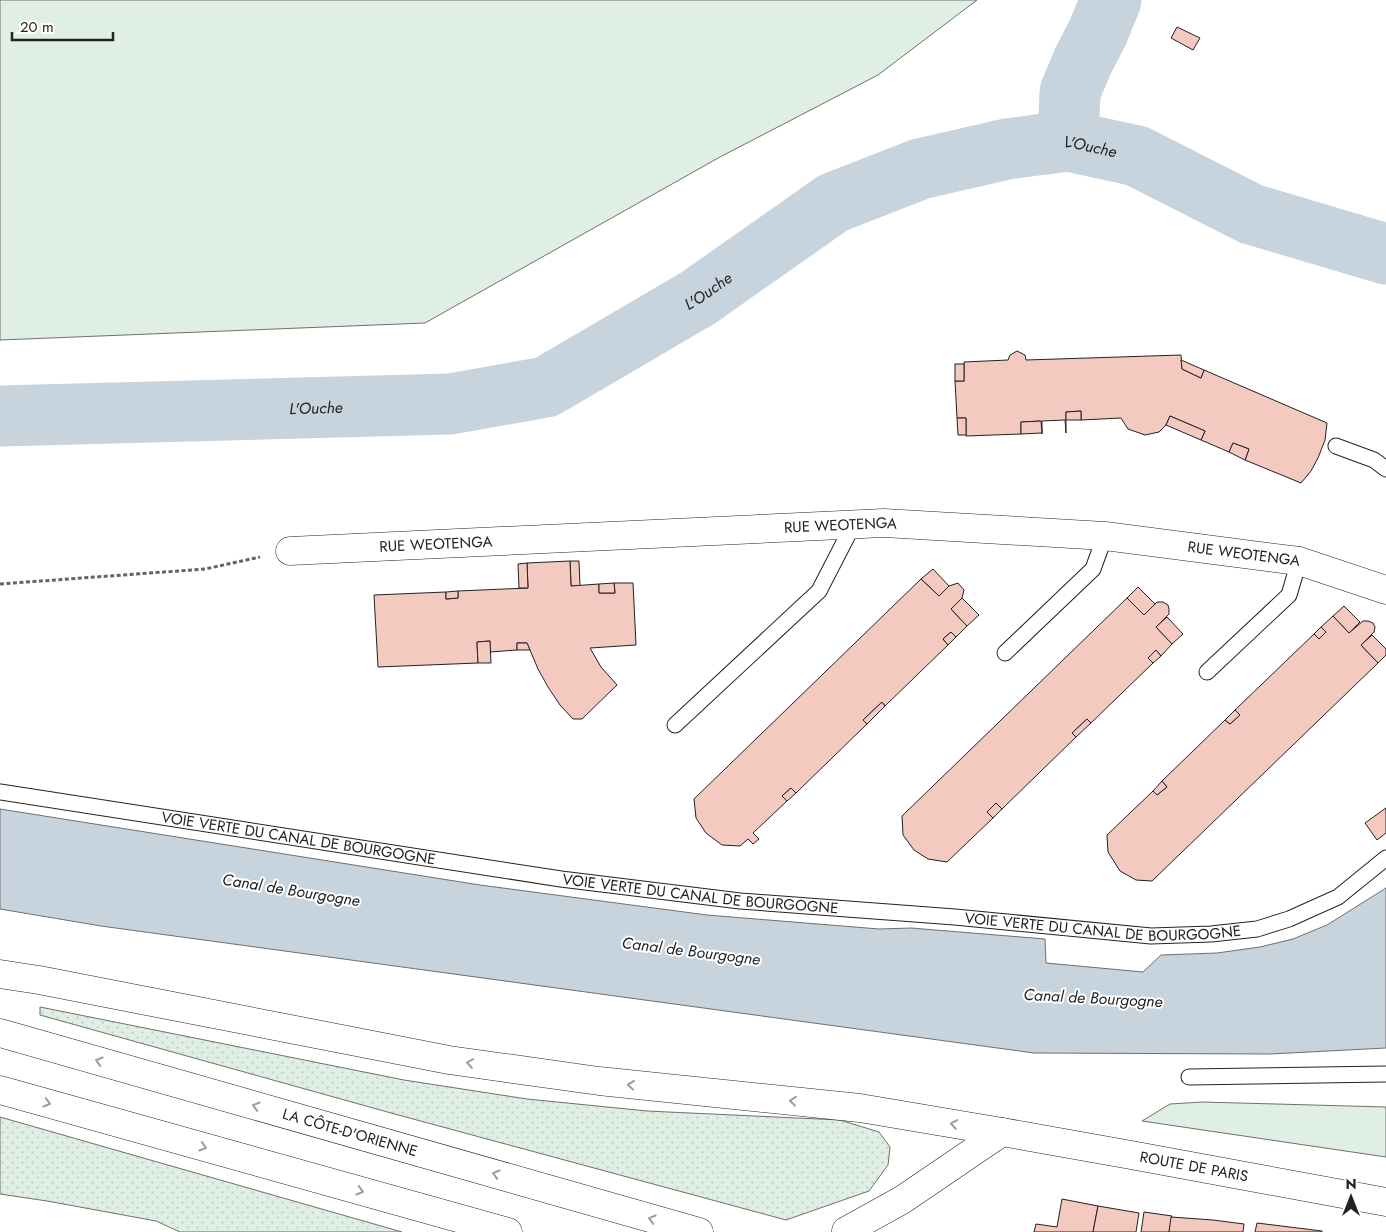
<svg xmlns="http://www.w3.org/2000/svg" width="1386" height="1232" viewBox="0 0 1386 1232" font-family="Jost,sans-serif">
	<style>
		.grass { fill: url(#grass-dots); stroke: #6f6f6f }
		.garden { fill: #e0efe3; stroke: #6f6f6f }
		.water { fill: #c7d3dd; stroke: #6f6f6f }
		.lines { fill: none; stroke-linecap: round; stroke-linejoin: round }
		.river { stroke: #c7d3dd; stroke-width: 61 }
		.building { fill: #f3c9c0; stroke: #222 }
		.service-casing { stroke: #222; stroke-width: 17 }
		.minor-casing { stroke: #222; stroke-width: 29 }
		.secondary-casing { stroke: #222; stroke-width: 29 }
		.motorway-casing { stroke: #222; stroke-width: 29 }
		.path { stroke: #646464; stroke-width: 3; stroke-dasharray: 4 2.5; stroke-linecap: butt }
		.service { stroke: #fff; stroke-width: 15 }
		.minor { stroke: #fff; stroke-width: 28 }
		.secondary { stroke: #fff; stroke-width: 28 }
		.motorway { stroke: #fff; stroke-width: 28 }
		.oneway { stroke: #9c9c9c }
		.labels { text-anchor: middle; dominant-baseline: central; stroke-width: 4; stroke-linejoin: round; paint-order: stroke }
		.street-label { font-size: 15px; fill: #222; stroke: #fff }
		.water-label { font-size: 16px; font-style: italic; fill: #222; stroke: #fff }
	</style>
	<defs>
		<pattern id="grass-dots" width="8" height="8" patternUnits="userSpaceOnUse" patternTransform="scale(1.25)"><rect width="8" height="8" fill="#e0efe3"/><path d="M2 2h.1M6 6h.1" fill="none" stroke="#c0cdc2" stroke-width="1.8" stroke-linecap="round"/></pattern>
	</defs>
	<rect width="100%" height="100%" fill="#fff"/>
	<g class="grass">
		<path d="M40 1007 404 1080 527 1099 647 1111 840 1120 879 1132 890 1147 888 1165 869 1191 786 1220 391 1113 40 1015Z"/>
		<path d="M0 1117 402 1232H180L156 1221 47 1201 0 1194Z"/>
	</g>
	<g class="garden">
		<path d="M0 0H977L878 75 720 157 425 323 0 340Z"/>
		<path d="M1202 1102 1386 1107V1157L1142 1121 1170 1104Z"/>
	</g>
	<path class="water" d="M0 809 480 885 707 915 879 929 911 928 1045 939 1046 963 1143 972 1161 955 1217 953 1260 947 1293 939 1327 925 1386 888V1048L1270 1054 1034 1053 101 926 0 909Z"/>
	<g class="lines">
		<g class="river">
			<path d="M1068 141 1070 92 1083 61 1098 32 1111 0"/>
			<path id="s1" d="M0 416 450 404 546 387 698 298 833 203 920 169 1007 149 1068 141 1137 156 1251 214 1386 254"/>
		</g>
	</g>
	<g class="building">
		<path d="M1177 27 1200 38 1193 50 1171 38Z"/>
		<path d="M1017 351 1025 355 1026 360 1181 355 1182 369 1201 378 1204 370 1327 423 1325 440 1318 458 1311 471 1301 483 1245 460 1249 449 1233 443 1229 452 1201 440 1205 431 1170 416 1166 425 1159 432 1145 435 1128 429 1121 418 1081 420V411L1066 412V433L1065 420 1042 421V434L1041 421 1021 422V434L966 436V418H957L955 381H964V362L1008 360 1010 355Z"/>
		<path d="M1181 360 1204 370 1201 378 1182 369Z"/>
		<rect x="955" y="364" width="9" height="17"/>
		<path d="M1081 411V420H1066V412Z"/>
		<path d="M1170 416 1205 431 1201 440 1166 425Z"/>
		<path d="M957 418H966V435H958Z"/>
		<path d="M1041 421 1042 433 1021 434V422Z"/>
		<path d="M1233 443 1249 449 1245 460 1229 452Z"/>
		<path d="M570 561H579L580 586H571Z"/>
		<path d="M570 561 571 586 599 584V593H615L614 583H633L636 645 590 648 601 667 617 685 582 719H573L560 705 548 687 538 669 527 643H517V650L490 652V641L477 642 478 663 378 667 374 595 446 592V599L458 598V591L528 588 527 563Z"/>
		<path d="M527 563 528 588H519L518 564Z"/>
		<path d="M933 569 949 586 939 596 921 579Z"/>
		<path d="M921 579 939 596 949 586 958 583 964 590 962 598 951 609 967 626 956 637 951 632 943 639 948 645 885 706 882 702 863 720 867 724 796 793 791 788 782 796 787 801 753 833 759 839 753 844 748 839 740 846 722 845 706 833 696 818 694 799Z"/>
		<path d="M614 583 615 593H599V584Z"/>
		<path d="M1138 587 1155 604 1144 615 1127 598Z"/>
		<path d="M458 591V598L446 599V592Z"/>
		<path d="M962 598 979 615 967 626 951 609Z"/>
		<path d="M1127 598 1144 615 1157 602H1163L1168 605 1169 609V614L1156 627 1172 644 1161 656 1156 650 1148 658 1153 663 1091 723 1087 719 1072 733 1076 737 1002 809 996 803 987 812 993 818 947 862 928 859 914 850 903 835 902 816Z"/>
		<path d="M1344 606 1360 622 1349 633 1333 616Z"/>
		<path d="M1333 616 1349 633 1363 621H1368L1373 623 1375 627 1374 632 1361 645 1378 663 1152 881 1136 880 1120 871 1108 852 1107 835 1153 791 1157 795 1167 787 1162 781 1225 720 1230 724 1240 715 1235 710 1314 634 1319 639 1326 632 1321 627Z"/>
		<path d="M1167 617 1183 634 1172 644 1156 627Z"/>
		<path d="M1321 627 1326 632 1319 639 1314 634Z"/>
		<path d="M951 632 956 637 948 645 943 639Z"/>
		<path d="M1372 635 1386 649V655L1378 663 1361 645Z"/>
		<path d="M490 641 491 663H478L477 642Z"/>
		<path d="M517 643H527L530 650H517Z"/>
		<path d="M1156 650 1161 656 1153 663 1148 658Z"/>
		<path d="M882 702 885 706 867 724 863 720Z"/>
		<path d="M1235 710 1240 715 1230 724 1225 720Z"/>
		<path d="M1087 719 1091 723 1076 737 1072 733Z"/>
		<path d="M1162 781 1167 787 1157 795 1153 791Z"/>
		<path d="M791 788 796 793 787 801 782 796Z"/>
		<path d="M996 803 1002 809 993 818 987 812Z"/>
		<path d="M1386 808V833L1377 840 1365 823Z"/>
		<path d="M1062 1199 1098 1206 1093 1232H1034L1036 1224 1057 1227Z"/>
		<path d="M1098 1206 1139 1213 1136 1232H1093Z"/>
		<path d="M1144 1212 1172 1216 1169 1232H1141Z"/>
		<path d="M1171 1217 1213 1220 1244 1224 1243 1232H1169Z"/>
		<path d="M1257 1223 1322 1231V1232H1255Z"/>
	</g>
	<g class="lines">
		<defs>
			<g id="service">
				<path d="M1336 446 1374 460 1386 469"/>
				<path d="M1005 653 1093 569 1105 536"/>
				<path d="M1207 672 1289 595 1299 561"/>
				<path d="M675 725 819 591 853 525"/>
				<path id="s2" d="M0 792 561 879 740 901 955 917 1151 936 1211 934 1257 929 1289 919 1338 897 1386 858"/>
				<path d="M1189 1077 1386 1074"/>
			</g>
			<g id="minor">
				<path id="s3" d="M290 551 884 523 1105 536 1299 561 1386 590"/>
			</g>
			<g id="secondary">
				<path id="s4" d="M846 1231 902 1200 1002 1132 1131 1155 1386 1202"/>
			</g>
			<g id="motorway">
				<path d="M0 974 39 980 449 1060 599 1081 860 1108 1002 1132"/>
				<path id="s5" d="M0 1033 699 1232"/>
				<path d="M0 1090 508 1232"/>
			</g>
		</defs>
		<use href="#service" class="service-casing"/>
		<use href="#minor" class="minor-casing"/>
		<use href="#secondary" class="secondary-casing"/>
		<use href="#motorway" class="motorway-casing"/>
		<path class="path" d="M0 584 205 569 260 557"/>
		<use href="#service" class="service"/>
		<use href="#minor" class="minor"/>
		<use href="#secondary" class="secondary"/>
		<use href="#motorway" class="motorway"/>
	</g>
	<defs><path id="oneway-chevron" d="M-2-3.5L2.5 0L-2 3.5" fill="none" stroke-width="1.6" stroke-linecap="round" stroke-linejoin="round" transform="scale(1.25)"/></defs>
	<g class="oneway">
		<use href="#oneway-chevron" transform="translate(99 1061) rotate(-164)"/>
		<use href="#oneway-chevron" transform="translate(470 1063) rotate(-172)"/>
		<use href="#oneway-chevron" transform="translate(631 1085) rotate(-174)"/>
		<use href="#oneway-chevron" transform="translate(793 1101) rotate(-174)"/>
		<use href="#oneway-chevron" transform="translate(47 1103) rotate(16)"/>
		<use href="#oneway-chevron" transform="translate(256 1106) rotate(-164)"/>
		<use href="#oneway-chevron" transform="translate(954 1124) rotate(-170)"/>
		<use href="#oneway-chevron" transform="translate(203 1147) rotate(16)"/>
		<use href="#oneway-chevron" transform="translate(496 1174) rotate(-164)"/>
		<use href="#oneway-chevron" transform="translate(360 1191) rotate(16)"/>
		<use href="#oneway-chevron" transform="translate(652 1219) rotate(-164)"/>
	</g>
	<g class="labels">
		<g class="street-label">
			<text stroke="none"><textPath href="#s3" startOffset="551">RUE WEOTENGA</textPath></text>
			<text stroke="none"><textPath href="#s3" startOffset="146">RUE WEOTENGA</textPath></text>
			<text stroke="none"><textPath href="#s3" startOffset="956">RUE WEOTENGA</textPath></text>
			<text stroke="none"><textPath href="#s2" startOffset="302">VOIE VERTE DU CANAL DE BOURGOGNE</textPath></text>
			<text stroke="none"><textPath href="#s2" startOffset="708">VOIE VERTE DU CANAL DE BOURGOGNE</textPath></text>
			<text stroke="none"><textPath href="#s2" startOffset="1112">VOIE VERTE DU CANAL DE BOURGOGNE</textPath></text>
			<text stroke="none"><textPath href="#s5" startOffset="364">LA CÔTE-D'ORIENNE</textPath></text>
			<text stroke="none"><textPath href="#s4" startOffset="380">ROUTE DE PARIS</textPath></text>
		</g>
		<g class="water-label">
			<text stroke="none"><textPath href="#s1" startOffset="1156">L'Ouche</textPath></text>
			<text stroke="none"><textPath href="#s1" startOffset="736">L'Ouche</textPath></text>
			<text stroke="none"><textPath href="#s1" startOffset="316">L'Ouche</textPath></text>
			<text transform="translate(291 890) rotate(9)">Canal de Bourgogne</text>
			<text transform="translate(691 951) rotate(7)">Canal de Bourgogne</text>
			<text transform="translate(1093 998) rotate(3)">Canal de Bourgogne</text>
		</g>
	</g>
	<g transform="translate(1351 1197)" stroke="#ffffff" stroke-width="4" paint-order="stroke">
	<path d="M0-4L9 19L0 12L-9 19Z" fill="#222222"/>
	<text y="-8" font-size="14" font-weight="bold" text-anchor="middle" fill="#222222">N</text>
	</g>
	<path d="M12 32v8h101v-8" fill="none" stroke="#222222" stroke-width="2.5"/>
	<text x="20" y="32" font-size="15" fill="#222222" stroke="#ffffff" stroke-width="4" paint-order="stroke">20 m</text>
</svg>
